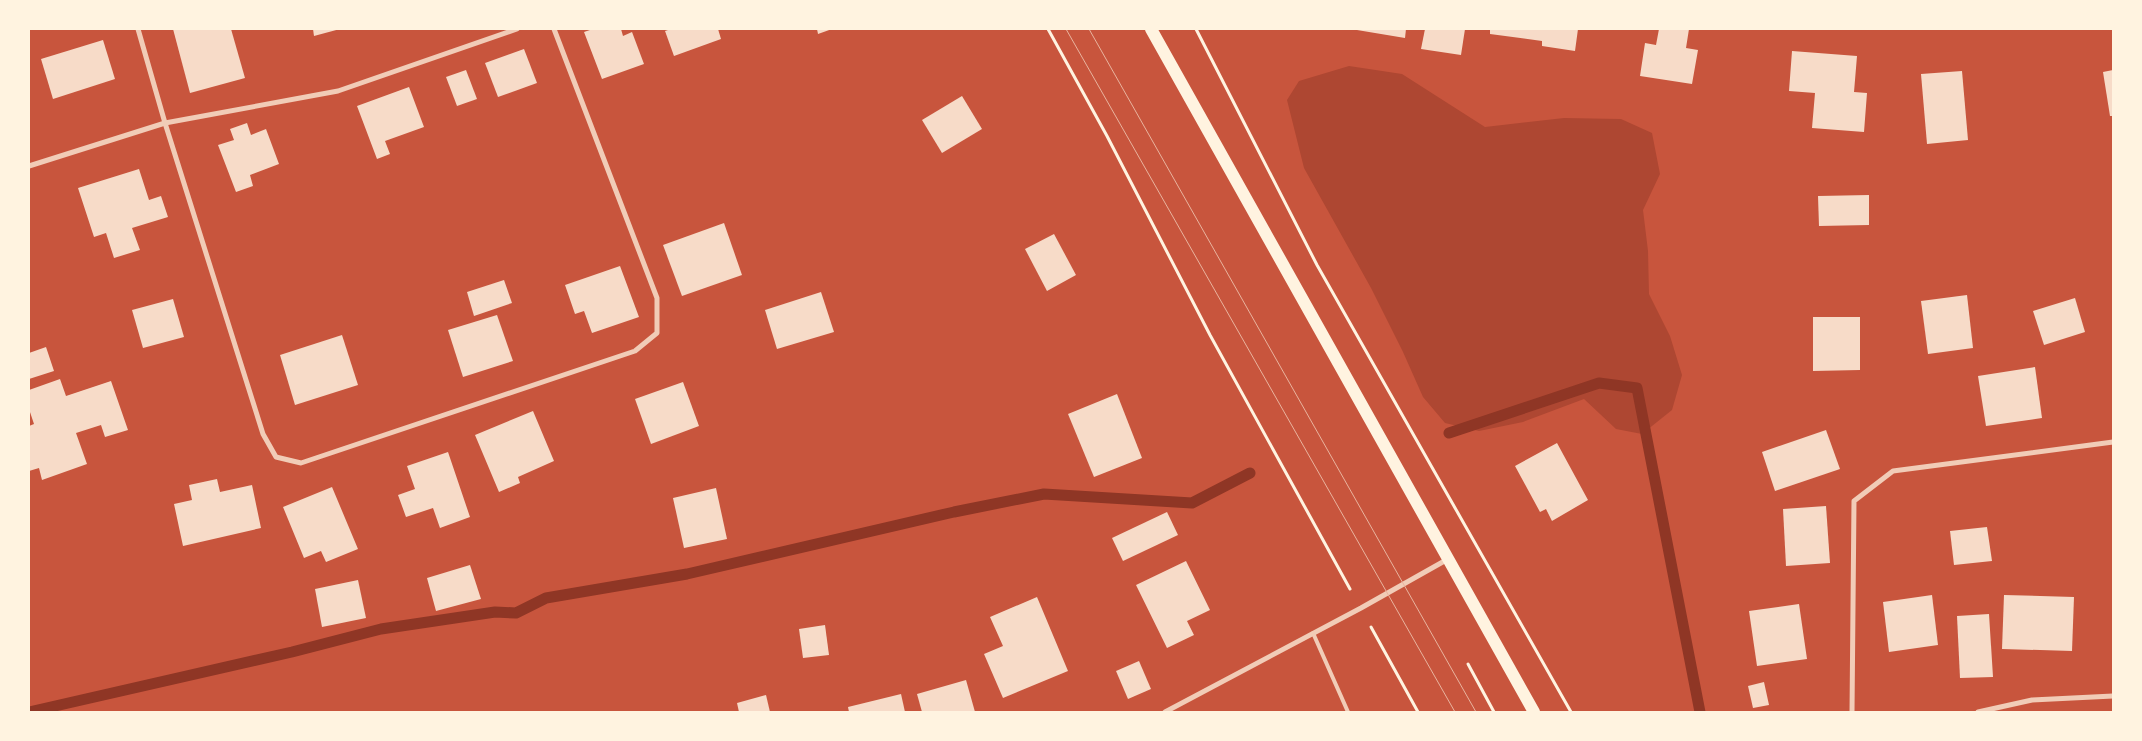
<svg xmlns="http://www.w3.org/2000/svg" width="2142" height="741" viewBox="0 0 2142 741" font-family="Roboto,sans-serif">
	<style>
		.green { fill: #ae4732 }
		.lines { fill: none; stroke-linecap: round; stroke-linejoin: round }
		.stream { stroke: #8f3625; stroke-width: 11 }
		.building { fill: #f7dbc8 }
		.path { stroke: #fff3e0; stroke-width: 3 }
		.service { stroke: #f1ccb7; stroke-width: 4 }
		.minor { stroke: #f1ccb7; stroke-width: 5 }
		.primary { stroke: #fff3e0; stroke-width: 12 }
		.tram { stroke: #e9b49f; stroke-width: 1 }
	</style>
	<rect width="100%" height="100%" fill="#c8553d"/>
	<path class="green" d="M1349 66 1402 74 1485 127 1564 118 1621 119 1652 133 1660 174 1643 210 1648 251 1649 294 1670 336 1682 375 1672 410 1642 434 1616 429 1584 399 1523 422 1479 431 1445 423 1423 397 1403 352 1371 288 1304 168 1287 100 1299 81Z"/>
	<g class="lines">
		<g class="stream">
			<path d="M1449 433 1599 383 1637 388 1700 712"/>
			<path d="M29 712 292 652 381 629 495 612 516 613 546 598 687 574 954 512 1044 494 1192 503 1250 473"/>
		</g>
	</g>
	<g class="building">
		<path d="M173 29H231L245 78 190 93Z"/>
		<path d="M313 29H340L314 36Z"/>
		<path d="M593 29H621L623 36 632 32 644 64 602 79 584 32Z"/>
		<path d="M671 29H718L721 39 674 56 665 31Z"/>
		<path d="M817 29H832L818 34Z"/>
		<path d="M1351 29H1406L1405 38Z"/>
		<path d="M1425 29H1465L1461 55 1421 49Z"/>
		<path d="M1490 29H1578L1575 51 1542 46V41L1490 34Z"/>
		<path d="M1659 29H1689L1686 48 1698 50 1692 84 1640 76 1645 43 1656 45Z"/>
		<path d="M103 40 115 79 53 99 41 59Z"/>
		<path d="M524 49 537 83 498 97 485 63Z"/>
		<path d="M1792 51 1857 56 1854 92 1867 93 1864 132 1812 128 1815 93 1789 91Z"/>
		<path d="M466 70 477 99 457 106 446 77Z"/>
		<path d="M2113 70V116H2110L2103 72Z"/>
		<path d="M1962 71 1968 140 1927 144 1921 74Z"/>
		<path d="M409 87 424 127 385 141 390 154 377 159 357 106Z"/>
		<path d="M962 96 982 129 942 153 922 120Z"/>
		<path d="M247 123 251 135 266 129 279 164 250 175 253 186 236 192 218 145 234 140 230 129Z"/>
		<path d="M139 169 149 200 161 196 168 217 132 228 140 250 114 258 106 233 94 237 78 188Z"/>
		<path d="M1869 195V225L1819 226 1818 196Z"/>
		<path d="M724 223 742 275 682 296 663 245Z"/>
		<path d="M1054 234 1076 275 1047 291 1025 249Z"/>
		<path d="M620 266 639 317 592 333 584 311 575 314 565 285Z"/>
		<path d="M504 280 512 303 474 316 467 292Z"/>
		<path d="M821 292 834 332 777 349 765 310Z"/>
		<path d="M1967 295 1973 348 1928 354 1921 301Z"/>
		<path d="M2075 298 2085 332 2044 345 2033 311Z"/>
		<path d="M173 299 184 337 143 348 132 310Z"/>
		<path d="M497 315 513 361 463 377 448 330Z"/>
		<path d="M1813 317H1860V370L1813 371Z"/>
		<path d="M342 335 358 385 295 405 280 355Z"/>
		<path d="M46 347 54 371 29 379V353Z"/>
		<path d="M2035 367 2042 418 1986 426 1978 376Z"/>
		<path d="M60 379 66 396 111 381 128 430 105 437 101 425 76 433 87 464 42 480 39 468 29 471V426L34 424 29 409V390Z"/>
		<path d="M683 382 699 426 651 444 635 399Z"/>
		<path d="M1117 394 1142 458 1094 477 1068 414Z"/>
		<path d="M533 411 554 461 518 477 520 483 499 492 475 435Z"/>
		<path d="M1826 430 1840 469 1775 491 1762 452Z"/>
		<path d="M1557 443 1588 500 1552 521 1546 509 1540 512 1515 466Z"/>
		<path d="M448 452 470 517 440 528 433 508 406 517 398 495 415 489 407 466Z"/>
		<path d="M217 479 220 492 252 485 261 528 183 546 174 504 192 500 189 485Z"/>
		<path d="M332 487 358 549 326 562 321 551 304 558 283 507Z"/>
		<path d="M716 488 727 539 684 548 673 498Z"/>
		<path d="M1826 506 1830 563 1786 566 1783 509Z"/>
		<path d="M1167 512 1178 535 1123 561 1112 538Z"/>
		<path d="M1987 527 1992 561 1954 565 1950 531Z"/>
		<path d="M1186 561 1210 610 1187 621 1194 635 1167 648 1136 585Z"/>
		<path d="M470 565 481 599 436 611 427 578Z"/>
		<path d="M358 580 366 618 322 627 315 589Z"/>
		<path d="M1932 595 1938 645 1889 652 1883 602Z"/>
		<path d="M2004 595 2074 597 2072 651 2002 649Z"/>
		<path d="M1037 597 1068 671 1003 698 984 654 1003 646 990 617Z"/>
		<path d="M1799 604 1807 659 1757 666 1749 611Z"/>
		<path d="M1989 614 1993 677 1960 678 1957 616Z"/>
		<path d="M825 625 829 655 803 658 799 629Z"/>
		<path d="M1139 661 1151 689 1128 699 1116 671Z"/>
		<path d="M966 680 975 712H922L917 694Z"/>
		<path d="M1764 682 1769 705 1753 708 1748 686Z"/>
		<path d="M901 694 905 712H849L848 707Z"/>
		<path d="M766 695 770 712H739L737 703Z"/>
	</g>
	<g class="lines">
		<g class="path">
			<path d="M1048 29 1107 136 1210 335 1350 589"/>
			<path d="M1196 29 1317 265 1571 712"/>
			<path d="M1371 627 1418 712"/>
			<path d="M1468 664 1494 712"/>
		</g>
		<path class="service" d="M1313 633 1348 712"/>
		<g class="minor">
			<path d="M138 29 165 123 263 434 276 457 301 463 635 351 657 333V298L554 29"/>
			<path d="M29 166 165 123 338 91 517 29"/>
			<path d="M1165 712 1361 608 1448 559"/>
			<path d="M1852 712 1854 501 1893 471 2113 442"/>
			<path d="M1978 712 2032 700 2113 696"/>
		</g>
		<path class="primary" d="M1151 29 1534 712"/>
		<g class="tram">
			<path d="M1066 29 1455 712"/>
			<path d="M1089 29 1476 712"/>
		</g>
	</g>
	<rect width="2142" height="741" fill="none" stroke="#fff3e0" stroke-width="60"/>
</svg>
